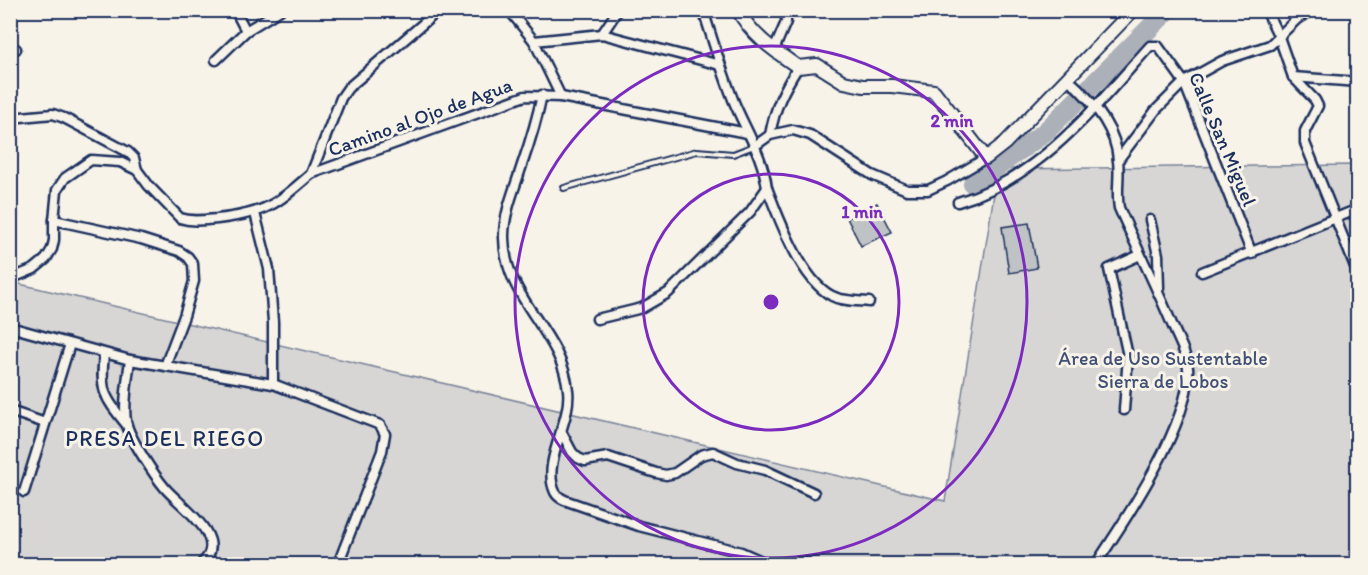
<svg xmlns="http://www.w3.org/2000/svg" width="1368" height="575" viewBox="0 0 1368 575" font-family="Itim,sans-serif">
	<style>
		.green { fill: #d7d6d4; stroke: #798299; stroke-width: 1.5 }
		.lines { fill: none; stroke-linecap: round; stroke-linejoin: round }
		.river { stroke: #acb0b9; stroke-width: 20 }
		.building { fill: #c0c3c5; stroke: #1b2f5e; stroke-width: 1.5 }
		.lane-casing { stroke: #1b2f5e; stroke-width: 8 }
		.street-casing { stroke: #1b2f5e; stroke-width: 13 }
		.secondary-casing { stroke: #1b2f5e; stroke-width: 16 }
		.lane { stroke: #f7f3e8; stroke-width: 4 }
		.street { stroke: #f7f3e8; stroke-width: 8 }
		.secondary { stroke: #f7f3e8; stroke-width: 12 }
		.ring { fill: none; stroke: #7b2cbf; stroke-width: 3 }
		.labels { text-anchor: middle; dominant-baseline: central; stroke-width: 6; stroke-linejoin: round; paint-order: stroke }
		.street-label { font-size: 20px; fill: #1b2f5e; stroke: #f7f3e8 }
		.park-label { font-size: 20px; fill: #415076; stroke: #f7f3e8 }
		.quarter-label { font-size: 22px; letter-spacing: 1.5px; fill: #1b2f5e; stroke: #f7f3e8 }
		.centre { fill: #7b2cbf; stroke: #f7f3e8; stroke-width: 3 }
		.ring-label { font-size: 18px; text-anchor: middle; font-weight: bold; fill: #7b2cbf; stroke: #f7f3e8; stroke-width: 6; stroke-linejoin: round; paint-order: stroke }
	</style>
	<rect width="100%" height="100%" fill="#f7f3e8"/>
	<filter id="ink" filterUnits="userSpaceOnUse"><feTurbulence type="fractalNoise" baseFrequency=".0167" numOctaves="2"/><feDisplacementMap in="SourceGraphic" scale="12" xChannelSelector="R" yChannelSelector="G"/><feConvolveMatrix kernelMatrix="1 2 1 2 8 2 1 2 1" color-interpolation-filters="sRGB"/></filter>
	<g filter="url(#ink)">
		<path class="green" d="M1357 165V564H11V282L945 501 998 169Z"/>
		<g class="lines">
			<path class="river" d="M973 184 1045 132 1168 10"/>
		</g>
		<g class="building">
			<path d="M877 203 892 232 861 246 847 218Z"/>
			<path d="M1029 223 1037 268 1009 273 1002 227Z"/>
		</g>
		<g class="lines">
			<defs>
				<path id="lane" d="M564 188 697 151 733 154 754 146"/>
				<g id="street">
					<path d="M235 10 246 31"/>
					<path d="M509 10 534 41 561 97"/>
					<path d="M1266 10 1279 37 1293 77 1315 100 1318 106 1305 131V143L1358 274"/>
					<path d="M602 34 618 10"/>
					<path d="M534 41 602 34 720 65"/>
					<path d="M10 49H16"/>
					<path d="M774 50 786 22V10"/>
					<path d="M216 60 246 31 280 10"/>
					<path d="M1293 77 1358 82"/>
					<path d="M1067 78C1091 99 1116 127 1118 160 1120 177 1116 192 1119 208 1137 248 1157 288 1174 329 1179 341 1187 354 1188 368 1192 421 1126 519 1096 564"/>
					<path d="M542 95C537 119 530 142 522 165 515 188 504 212 504 236 503 299 562 331 568 390 572 422 541 462 555 492 558 498 564 500 570 502L639 526 741 552 768 564"/>
					<path d="M10 118 53 114 64 118 128 152 134 158 137 170"/>
					<path d="M770 135 793 130 810 135 872 175 907 190H928L947 181 986 158"/>
					<path d="M756 145 770 135C775 107 783 91 798 67"/>
					<path d="M1118 160 1156 110 1184 82 1222 61 1270 45 1297 19 1312 10"/>
					<path d="M311 174 341 98 348 88 439 10"/>
					<path d="M767 188C779 218 803 287 837 298 846 301 858 301 869 302"/>
					<path d="M958 202C1039 179 1096 106 1150 46H1158L1184 82 1252 254"/>
					<path d="M255 213 269 269 273 322V384"/>
					<path d="M54 220 141 239 179 251 188 257 193 264 194 281 184 316 165 366"/>
					<path d="M1150 220 1158 255 1159 288"/>
					<path d="M1202 272 1358 209"/>
					<path d="M10 279 34 269 46 259 52 249 54 240V220L57 190 65 178 91 160 120 162 137 170 149 186 180 218C192 222 204 220 217 219 266 213 274 206 311 174L525 96 561 97 747 133"/>
					<path d="M597 319 642 308 668 293 750 212 767 188C763 156 746 131 734 102 722 72 713 41 703 10"/>
					<path d="M10 327 130 360 273 384 380 425 385 434 382 451 338 564"/>
					<path d="M104 354C100 390 103 396 126 424"/>
					<path d="M130 360C128 376 122 410 127 425 131 440 154 475 165 488 179 505 232 539 201 564"/>
					<path d="M1124 410 1128 356 1109 269 1140 255"/>
					<path d="M10 411 45 423"/>
					<path d="M562 433 572 452 578 458 585 461 608 457 656 473 666 475 675 473 701 455 713 452 737 463 765 470 814 493"/>
					<path d="M24 492 70 344"/>
				</g>
				<path id="secondary" d="M738 10C752 36 775 51 798 67L817 65 844 82 863 86H892L934 91 986 158 1005 143 1133 10"/>
			</defs>
			<use href="#lane" class="lane-casing"/>
			<use href="#street" class="street-casing"/>
			<use href="#secondary" class="secondary-casing"/>
			<use href="#lane" class="lane"/>
			<use href="#street" class="street"/>
			<use href="#secondary" class="secondary"/>
		</g>
	</g>
	<g class="ring">
		<circle cx="771" cy="302" r="128"/>
		<circle cx="771" cy="302" r="256"/>
	</g>
	<g class="labels">
		<g class="street-label">
			<text transform="translate(420 117) rotate(-20)">Camino al Ojo de Agua</text>
			<text transform="translate(1223 139) rotate(67)">Calle San Miguel</text>
		</g>
		<g class="park-label">
			<text x="1163" y="358">Área de Uso Sustentable<tspan x="1163" dy="23">Sierra de Lobos</tspan></text>
		</g>
		<g class="quarter-label">
			<text x="165" y="438">PRESA DEL RIEGO</text>
		</g>
	</g>
	<circle cx="771" cy="302" r="9" class="centre"/>
	<g class="ring-label">
		<text x="952" y="127">2 min</text>
		<text x="862" y="218">1 min</text>
	</g>
	<rect width="1368" height="575" fill="none" stroke="#f7f3e8" stroke-width="36"/>
	<rect x="18" y="18" width="1332" height="539" fill="none" stroke="#1b2f5e" stroke-width="2" filter="url(#ink)"/>
</svg>
